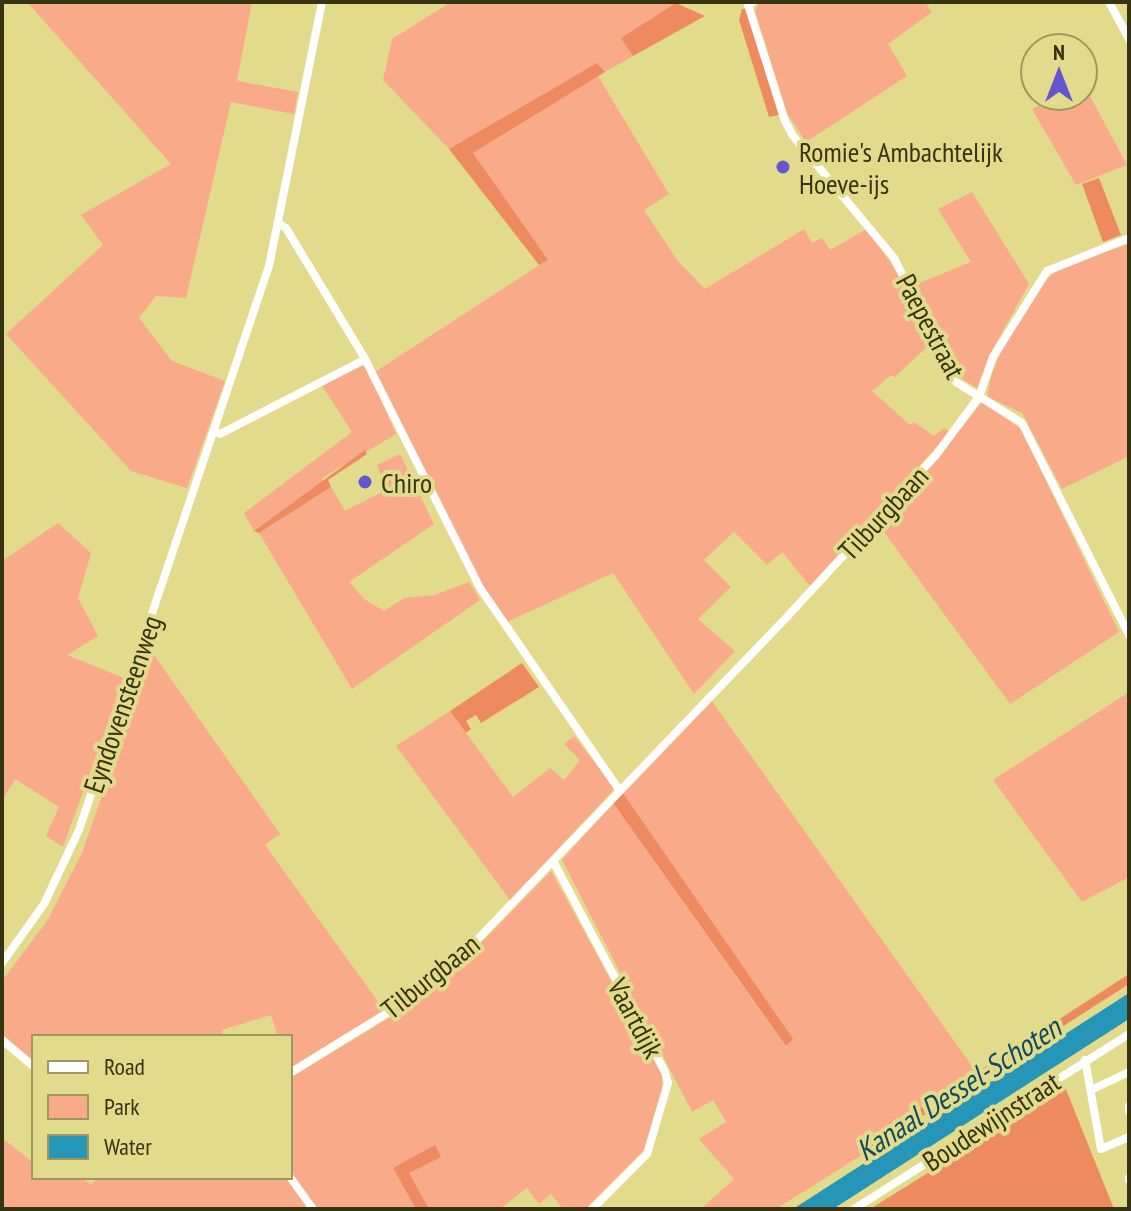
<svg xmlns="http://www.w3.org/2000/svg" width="1131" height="1211" viewBox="0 0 1131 1211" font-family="'PT Sans Narrow',sans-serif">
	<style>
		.green { fill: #f9aa89 }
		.forest { fill: #ed8a60 }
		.water { fill: #2696b8 }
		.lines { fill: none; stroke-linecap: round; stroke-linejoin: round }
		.minor { stroke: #fff; stroke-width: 8 }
		.poi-dot { fill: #6456d0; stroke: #e2db8c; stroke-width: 3 }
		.labels { text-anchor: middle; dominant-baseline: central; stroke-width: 8; stroke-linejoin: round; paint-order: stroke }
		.poi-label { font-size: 28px; fill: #373413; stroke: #e2db8c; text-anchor: start }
		.street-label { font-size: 28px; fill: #373413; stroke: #e2db8c }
		.water-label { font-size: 30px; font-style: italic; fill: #0f4b5e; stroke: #e2db8c }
	</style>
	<rect width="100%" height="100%" fill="#e2db8c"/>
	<g class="green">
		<path d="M27 2H252L237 81 298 92 294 114 231 102 186 298 156 296 139 318 172 361 225 381 187 488 131 471 6 334 103 245 81 215 171 164Z"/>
		<path d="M451 2H674L676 3 622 38 633 56 605 72 597 63 449 149 383 80 392 39Z"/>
		<path d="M760 2H925L932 12 888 44 907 76 806 142 787 113 755 11Z"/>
		<path d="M598 76 669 194 644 210 677 260 705 289 804 229 812 243 822 238 830 250 867 229 905 284 931 343 895 377 891 375 872 391 910 425 914 422 934 436 944 428 950 432 810 586 782 552 767 565 734 532 704 560 731 587 698 619 735 651 694 694 613 573 505 623 487 597 375 372 547 260 473 153Z"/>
		<path d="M1083 83 1127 165 1076 185 1032 109 1057 96H1083Z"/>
		<path d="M972 192 1029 284 989 356 977 388 957 376 915 285 971 262 938 209Z"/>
		<path d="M1129 244V456L1062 489 1022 413 988 397C986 369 1031 289 1054 273 1075 259 1105 253 1129 244Z"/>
		<path d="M361 364 366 366 396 434 322 478 323 482 254 531 244 513 352 432 321 384Z"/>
		<path d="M982 402 1021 429 1119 632 1010 704 881 528Z"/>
		<path d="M400 454 434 524 349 582 364 599 384 611 404 598 435 595 469 582 480 600 352 689 259 533 331 487 345 511 386 490 377 465Z"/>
		<path d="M58 523 91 553 78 598 98 636 67 655 124 678 63 847 46 836 59 807 15 779 2 801V561Z"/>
		<path d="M152 652 280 834 265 845 384 1010 290 1068V1037H278L271 1015 222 1030 224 1037H34V1061L2 1034V981L47 921 82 853Z"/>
		<path d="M1129 692V877L1082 902 993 780Z"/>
		<path d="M711 700 977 1073 861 1148 865 1153 776 1209H701L734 1179 699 1139 726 1122 713 1100 692 1112 562 860 613 803 785 1045 792 1039 623 793Z"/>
		<path d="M450 711 513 797 550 768 564 780 580 760 564 744 574 736 615 788 510 900 396 746Z"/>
		<path d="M551 871 662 1074V1091L645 1149 585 1209H563L551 1194 539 1204 527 1188 500 1209H429L408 1173 393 1168 416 1209H316L290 1172V1078L397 1013 486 938Z"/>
		<path d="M2 1138 34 1163V1177H81L91 1185 98 1177H286L309 1209H2Z"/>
	</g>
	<g class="forest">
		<path d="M676 3 705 16 633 56 621 38Z"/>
		<path d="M742 9H746L779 115 769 117 739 20Z"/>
		<path d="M597 63 605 72 473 153 548 260 539 265 449 149Z"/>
		<path d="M1099 178 1121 235 1103 242 1082 184Z"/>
		<path d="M365 450 367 454 328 480 331 487 259 533 254 531Z"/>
		<path d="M522 663 539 687 481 723 476 715 466 721 471 729 466 733 450 711Z"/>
		<path d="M623 793 793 1039 786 1046 613 803Z"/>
		<path d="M1129 974V984L865 1153 860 1148Z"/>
		<path d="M1065 1087 1114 1209H870L1042 1102Z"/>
		<path d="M435 1145 441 1157 409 1173 429 1209H416L393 1168Z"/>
	</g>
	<path class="water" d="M1129 993V1019L833 1209H793Z"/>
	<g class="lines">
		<g class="minor">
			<path d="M753 2 748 5 785 121 793 136 894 258 956 382 1022 423 1129 635"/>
			<path d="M1109 2 1129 39"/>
			<path d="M280 224 286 228 364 357 480 588 620 791"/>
			<path d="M214 431 220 434 364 360"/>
			<path d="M553 861 665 1072 668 1083 647 1154 592 1209"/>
			<path d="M2 963 44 904 79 830 269 266 322 2"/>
			<path d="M2 1040 34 1067"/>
			<path d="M1085 1060 1101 1149 1129 1137"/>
			<path d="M290 1073 389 1012 476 941 785 619 936 455 979 397 993 357 1047 271 1129 238"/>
			<path d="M1091 1090 1129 1072"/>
			<path d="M1129 1106V1111"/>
			<path d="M290 1177 313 1209"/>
			<path d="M1129 1178V1180"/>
			<path d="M854 1209 1129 1034"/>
		</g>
	</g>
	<g class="poi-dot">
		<circle cx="783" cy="167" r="8"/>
		<circle cx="365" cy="482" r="8"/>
	</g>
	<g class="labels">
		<g class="poi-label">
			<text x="799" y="151">Romie's Ambachtelijk<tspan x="799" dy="32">Hoeve-ijs</tspan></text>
			<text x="381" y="482">Chiro</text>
		</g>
		<g class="street-label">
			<text transform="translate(931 326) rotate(62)">Paepestraat</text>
			<text transform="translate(883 513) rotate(-47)">Tilburgbaan</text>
			<text transform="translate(122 704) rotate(-71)">Eyndovensteenweg</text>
			<text transform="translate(430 976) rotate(-39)">Tilburgbaan</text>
			<text transform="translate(636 1018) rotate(62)">Vaartdijk</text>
			<text transform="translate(991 1121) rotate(-33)">Boudewijnstraat</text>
		</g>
		<g class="water-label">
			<text transform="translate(958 1088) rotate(-33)">Kanaal Dessel-Schoten</text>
		</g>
	</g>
	<rect width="1131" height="1211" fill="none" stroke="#373413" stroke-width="8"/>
	<rect x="32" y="1035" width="260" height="144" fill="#e2db8c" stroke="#9e985c" stroke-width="2"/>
	<rect x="48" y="1061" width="40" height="12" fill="#ffffff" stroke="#9e985c" stroke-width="2"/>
	<text x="104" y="1075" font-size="24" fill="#373413">Road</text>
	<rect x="48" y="1095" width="40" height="24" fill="#f9aa89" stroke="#9e985c" stroke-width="2"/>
	<text x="104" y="1115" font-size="24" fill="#373413">Park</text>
	<rect x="48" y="1135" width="40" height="24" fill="#2696b8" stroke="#9e985c" stroke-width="2"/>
	<text x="104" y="1155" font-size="24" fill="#373413">Water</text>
	<g transform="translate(1059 72)"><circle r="38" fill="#e2db8c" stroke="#9e985c" stroke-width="2"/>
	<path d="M0-6L14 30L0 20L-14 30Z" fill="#6456d0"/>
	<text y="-12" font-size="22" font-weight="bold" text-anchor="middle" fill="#373413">N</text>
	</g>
</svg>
